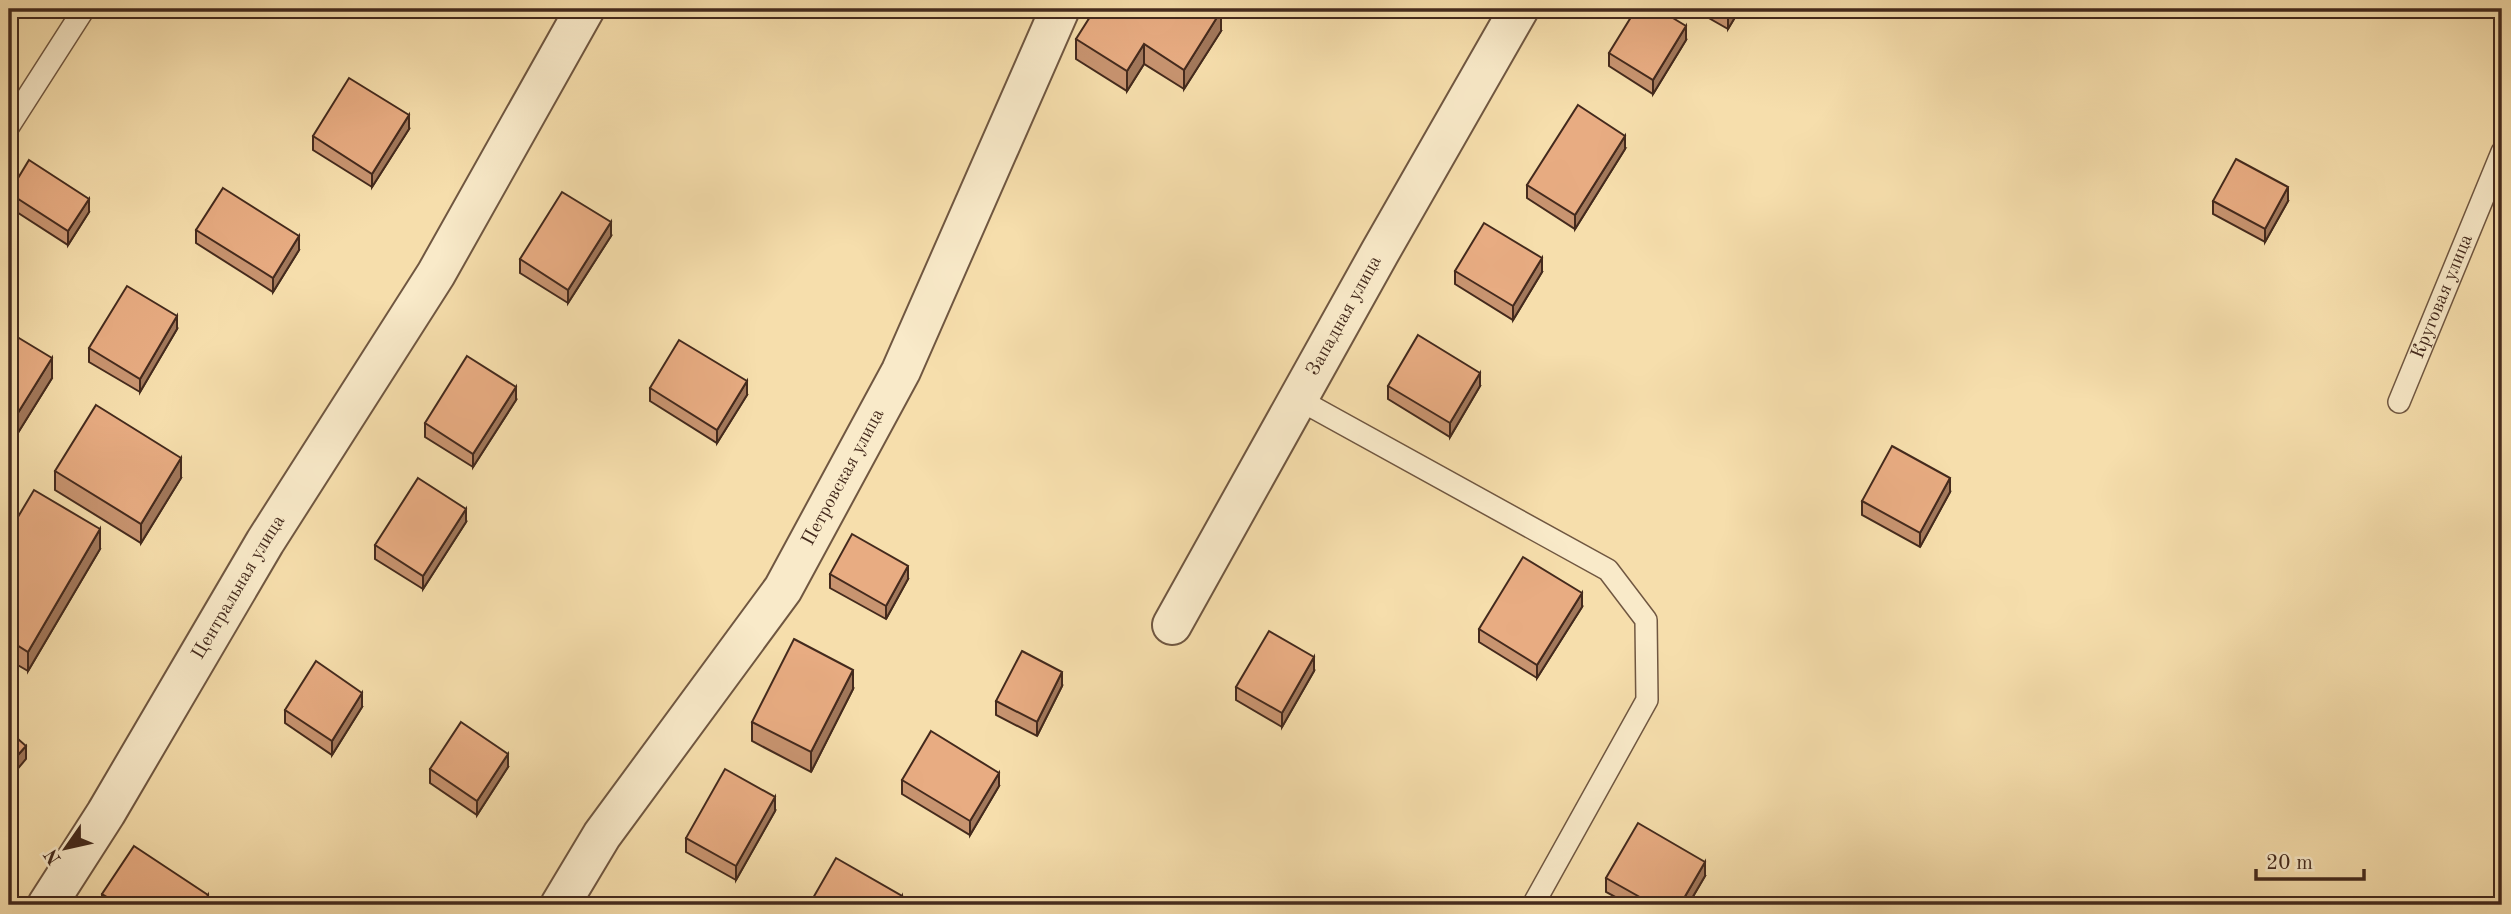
<svg xmlns="http://www.w3.org/2000/svg" width="2511" height="914" viewBox="0 0 2511 914" font-family="'Old Standard TT',serif">
	<style>
		.lines { fill: none; stroke-linecap: round; stroke-linejoin: round }
		.service-casing { stroke: #705741; stroke-width: 24 }
		.minor-casing { stroke: #705741; stroke-width: 42 }
		.service { stroke: #f9eac9; stroke-width: 21 }
		.minor { stroke: #f9eac9; stroke-width: 38 }
		.wall { fill: #c89470; stroke: #442a1d; stroke-width: 2 }
		.shaded-wall { fill: #a2785b; stroke: #442a1d; stroke-width: 2 }
		.building { fill: #e8ac82; stroke: #442a1d; stroke-width: 2 }
		.labels { text-anchor: middle; dominant-baseline: central; stroke-width: 6; stroke-linejoin: round; paint-order: stroke }
		.street-label { font-size: 19px; fill: #442a1d; stroke: #f9eac9 }
	</style>
	<rect width="100%" height="100%" fill="#f6deac"/>
	<filter id="stains"><feTurbulence type="fractalNoise" baseFrequency=".00286" numOctaves="4"/><feColorMatrix values="0 0 0 0 .2 0 0 0 0 .09 0 0 0 0 .02 0 0 0 .5 -.17"/></filter>
	<radialGradient id="worn" r=".72"><stop offset=".6" stop-color="#630" stop-opacity="0"/><stop offset="1" stop-color="#630" stop-opacity=".3"/></radialGradient>
	<g class="lines">
		<defs>
			<g id="service">
				<path d="M9 126 84 9"/>
				<path d="M1298 399 1608 570 1646 620 1647 700 1533 905"/>
				<path id="s1" d="M2399 402 2502 152"/>
			</g>
			<g id="minor">
				<path id="s2" d="M1172 625 1380 252 1519 9"/>
				<path id="s3" d="M47 905 106 813 265 542 436 274 585 9"/>
				<path id="s4" d="M560 905 602 835 783 589 901 371 1060 9"/>
			</g>
		</defs>
		<use href="#service" class="service-casing"/>
		<use href="#minor" class="minor-casing"/>
		<use href="#service" class="service"/>
		<use href="#minor" class="minor"/>
	</g>
	<g class="wall">
		<path d="M1693 9H1740L1728 29Z"/>
		<path d="M1221 31 1184 89 1144 64 1127 91 1076 59V39Z"/>
		<path d="M1686 40 1653 94 1609 66V53Z"/>
		<path d="M409 129 372 187 313 150V136Z"/>
		<path d="M1625 149 1575 229 1527 198V185Z"/>
		<path d="M9 193 89 212 68 245 9 207Z"/>
		<path d="M2213 201H2288L2265 242 2213 214Z"/>
		<path d="M196 230 299 250 273 292 196 243Z"/>
		<path d="M611 236 568 303 520 273V259Z"/>
		<path d="M1455 271 1542 272 1513 320 1455 284Z"/>
		<path d="M177 329 140 392 89 362V348Z"/>
		<path d="M9 332 52 378 11 444 9 442Z"/>
		<path d="M1388 386H1480L1450 437 1388 399Z"/>
		<path d="M650 388 747 395 717 443 650 401Z"/>
		<path d="M516 400 473 467 425 437V423Z"/>
		<path d="M55 471 181 478 141 543 55 490Z"/>
		<path d="M1950 492 1920 547 1862 515V501Z"/>
		<path d="M466 522 423 589 375 559V545Z"/>
		<path d="M9 532 100 549 28 671 9 660Z"/>
		<path d="M830 574 908 579 886 619 830 588Z"/>
		<path d="M1582 607 1537 678 1479 642V629Z"/>
		<path d="M1314 671 1282 727 1236 700V687Z"/>
		<path d="M1062 686 1037 736 996 715V701Z"/>
		<path d="M853 689 811 772 752 741V722Z"/>
		<path d="M362 707 332 755 285 723V710Z"/>
		<path d="M508 767 477 815 430 783V769Z"/>
		<path d="M902 780 999 786 970 835 902 794Z"/>
		<path d="M775 811 736 880 686 852V838Z"/>
		<path d="M1705 876 1688 905H1630L1606 892V878Z"/>
		<path d="M102 894 208 905H102Z"/>
	</g>
	<g class="shaded-wall">
		<path d="M1732 9H1740L1728 29V16Z"/>
		<path d="M1221 11V31L1184 89V70Z"/>
		<path d="M1686 26V40L1653 94V80Z"/>
		<path d="M1144 44V64L1127 91V71Z"/>
		<path d="M409 115V129L372 187V174Z"/>
		<path d="M1625 136V149L1575 229V215Z"/>
		<path d="M2288 187V201L2265 242V229Z"/>
		<path d="M89 199V212L68 245V231Z"/>
		<path d="M611 222V236L568 303V290Z"/>
		<path d="M299 236V250L273 292V278Z"/>
		<path d="M1542 258V272L1513 320V306Z"/>
		<path d="M177 316V329L140 392V379Z"/>
		<path d="M52 358V378L11 444V424Z"/>
		<path d="M1480 373V386L1450 437V423Z"/>
		<path d="M747 381V395L717 443V430Z"/>
		<path d="M516 387V400L473 467V454Z"/>
		<path d="M181 458V478L141 543V524Z"/>
		<path d="M1950 478V492L1920 547V533Z"/>
		<path d="M466 509V522L423 589V576Z"/>
		<path d="M100 529V549L28 671V652Z"/>
		<path d="M908 566V579L886 619V606Z"/>
		<path d="M1582 593V607L1537 678V665Z"/>
		<path d="M1314 657V671L1282 727V713Z"/>
		<path d="M853 670V689L811 772V752Z"/>
		<path d="M1062 672V686L1037 736V722Z"/>
		<path d="M362 693V707L332 755V741Z"/>
		<path d="M26 746V759L9 779V765Z"/>
		<path d="M508 754V767L477 815V801Z"/>
		<path d="M999 773V786L970 835V821Z"/>
		<path d="M775 797V811L736 880V866Z"/>
		<path d="M1705 862V876L1688 905H1680Z"/>
		<path d="M208 895V905H202Z"/>
		<path d="M902 896V905H897Z"/>
	</g>
	<g class="building">
		<path d="M1095 9H1217L1221 11 1184 70 1144 44 1127 71 1076 39Z"/>
		<path d="M1636 9H1658L1686 26 1653 80 1609 53Z"/>
		<path d="M1716 9H1732L1728 16Z"/>
		<path d="M349 78 409 115 372 174 313 136Z"/>
		<path d="M1578 105 1625 136 1575 215 1527 185Z"/>
		<path d="M2236 159 2288 187 2265 229 2213 201Z"/>
		<path d="M29 160 89 199 68 231 9 193Z"/>
		<path d="M223 188 299 236 273 278 196 230Z"/>
		<path d="M562 192 611 222 568 290 520 259Z"/>
		<path d="M1484 223 1542 258 1513 306 1455 271Z"/>
		<path d="M127 286 177 316 140 379 89 348Z"/>
		<path d="M9 332 52 358 11 424 9 423Z"/>
		<path d="M1418 335 1480 373 1450 423 1388 386Z"/>
		<path d="M679 340 747 381 717 430 650 388Z"/>
		<path d="M467 356 516 387 473 454 425 423Z"/>
		<path d="M96 405 181 458 141 524 55 471Z"/>
		<path d="M1892 446 1950 478 1920 533 1862 501Z"/>
		<path d="M418 478 466 509 423 576 375 545Z"/>
		<path d="M34 490 100 529 28 652 9 640V532Z"/>
		<path d="M852 534 908 566 886 606 830 574Z"/>
		<path d="M1523 557 1582 593 1537 665 1479 629Z"/>
		<path d="M1269 631 1314 657 1282 713 1236 687Z"/>
		<path d="M794 639 853 670 811 752 752 722Z"/>
		<path d="M1022 651 1062 672 1037 722 996 701Z"/>
		<path d="M316 661 362 693 332 741 285 710Z"/>
		<path d="M461 722 508 754 477 801 430 769Z"/>
		<path d="M9 731 26 746 9 765Z"/>
		<path d="M931 731 999 773 970 821 902 780Z"/>
		<path d="M725 769 775 797 736 866 686 838Z"/>
		<path d="M1638 823 1705 862 1680 905H1654L1606 878Z"/>
		<path d="M134 846 208 895 202 905H120L102 894Z"/>
		<path d="M836 858 902 896 897 905H809Z"/>
	</g>
	<g class="labels">
		<g class="street-label">
			<text stroke="none"><textPath href="#s1" startOffset="114">Круговая улица</textPath></text>
			<text stroke="none"><textPath href="#s2" startOffset="354">Западная улица</textPath></text>
			<text stroke="none"><textPath href="#s4" startOffset="514">Петровская улица</textPath></text>
			<text stroke="none"><textPath href="#s3" startOffset="371">Центральная улица</textPath></text>
		</g>
	</g>
	<rect width="2511" height="914" fill="none" stroke="#f6deac" stroke-width="35"/>
	<rect x="10" y="10" width="2490" height="893" fill="none" stroke="#442a1d" stroke-width="3.5"/>
	<rect x="18" y="18" width="2476" height="879" fill="none" stroke="#442a1d" stroke-width="2"/>
	<g transform="translate(66 848) rotate(236)" stroke="#f9eac9" stroke-width="5" paint-order="stroke">
	<path d="M0-5L12 26L0 18L-12 26Z" fill="#442a1d"/>
	<text y="-10" font-size="19" font-weight="bold" text-anchor="middle" fill="#442a1d">N</text>
	</g>
	<path d="M2256 869v10h108v-10" fill="none" stroke="#442a1d" stroke-width="3.5"/>
	<text x="2266" y="869" font-size="21" fill="#442a1d" stroke="#f9eac9" stroke-width="5" paint-order="stroke">20 m</text>
	<rect width="100%" height="100%" filter="url(#stains)"/>
	<rect width="100%" height="100%" fill="url(#worn)"/>
</svg>
